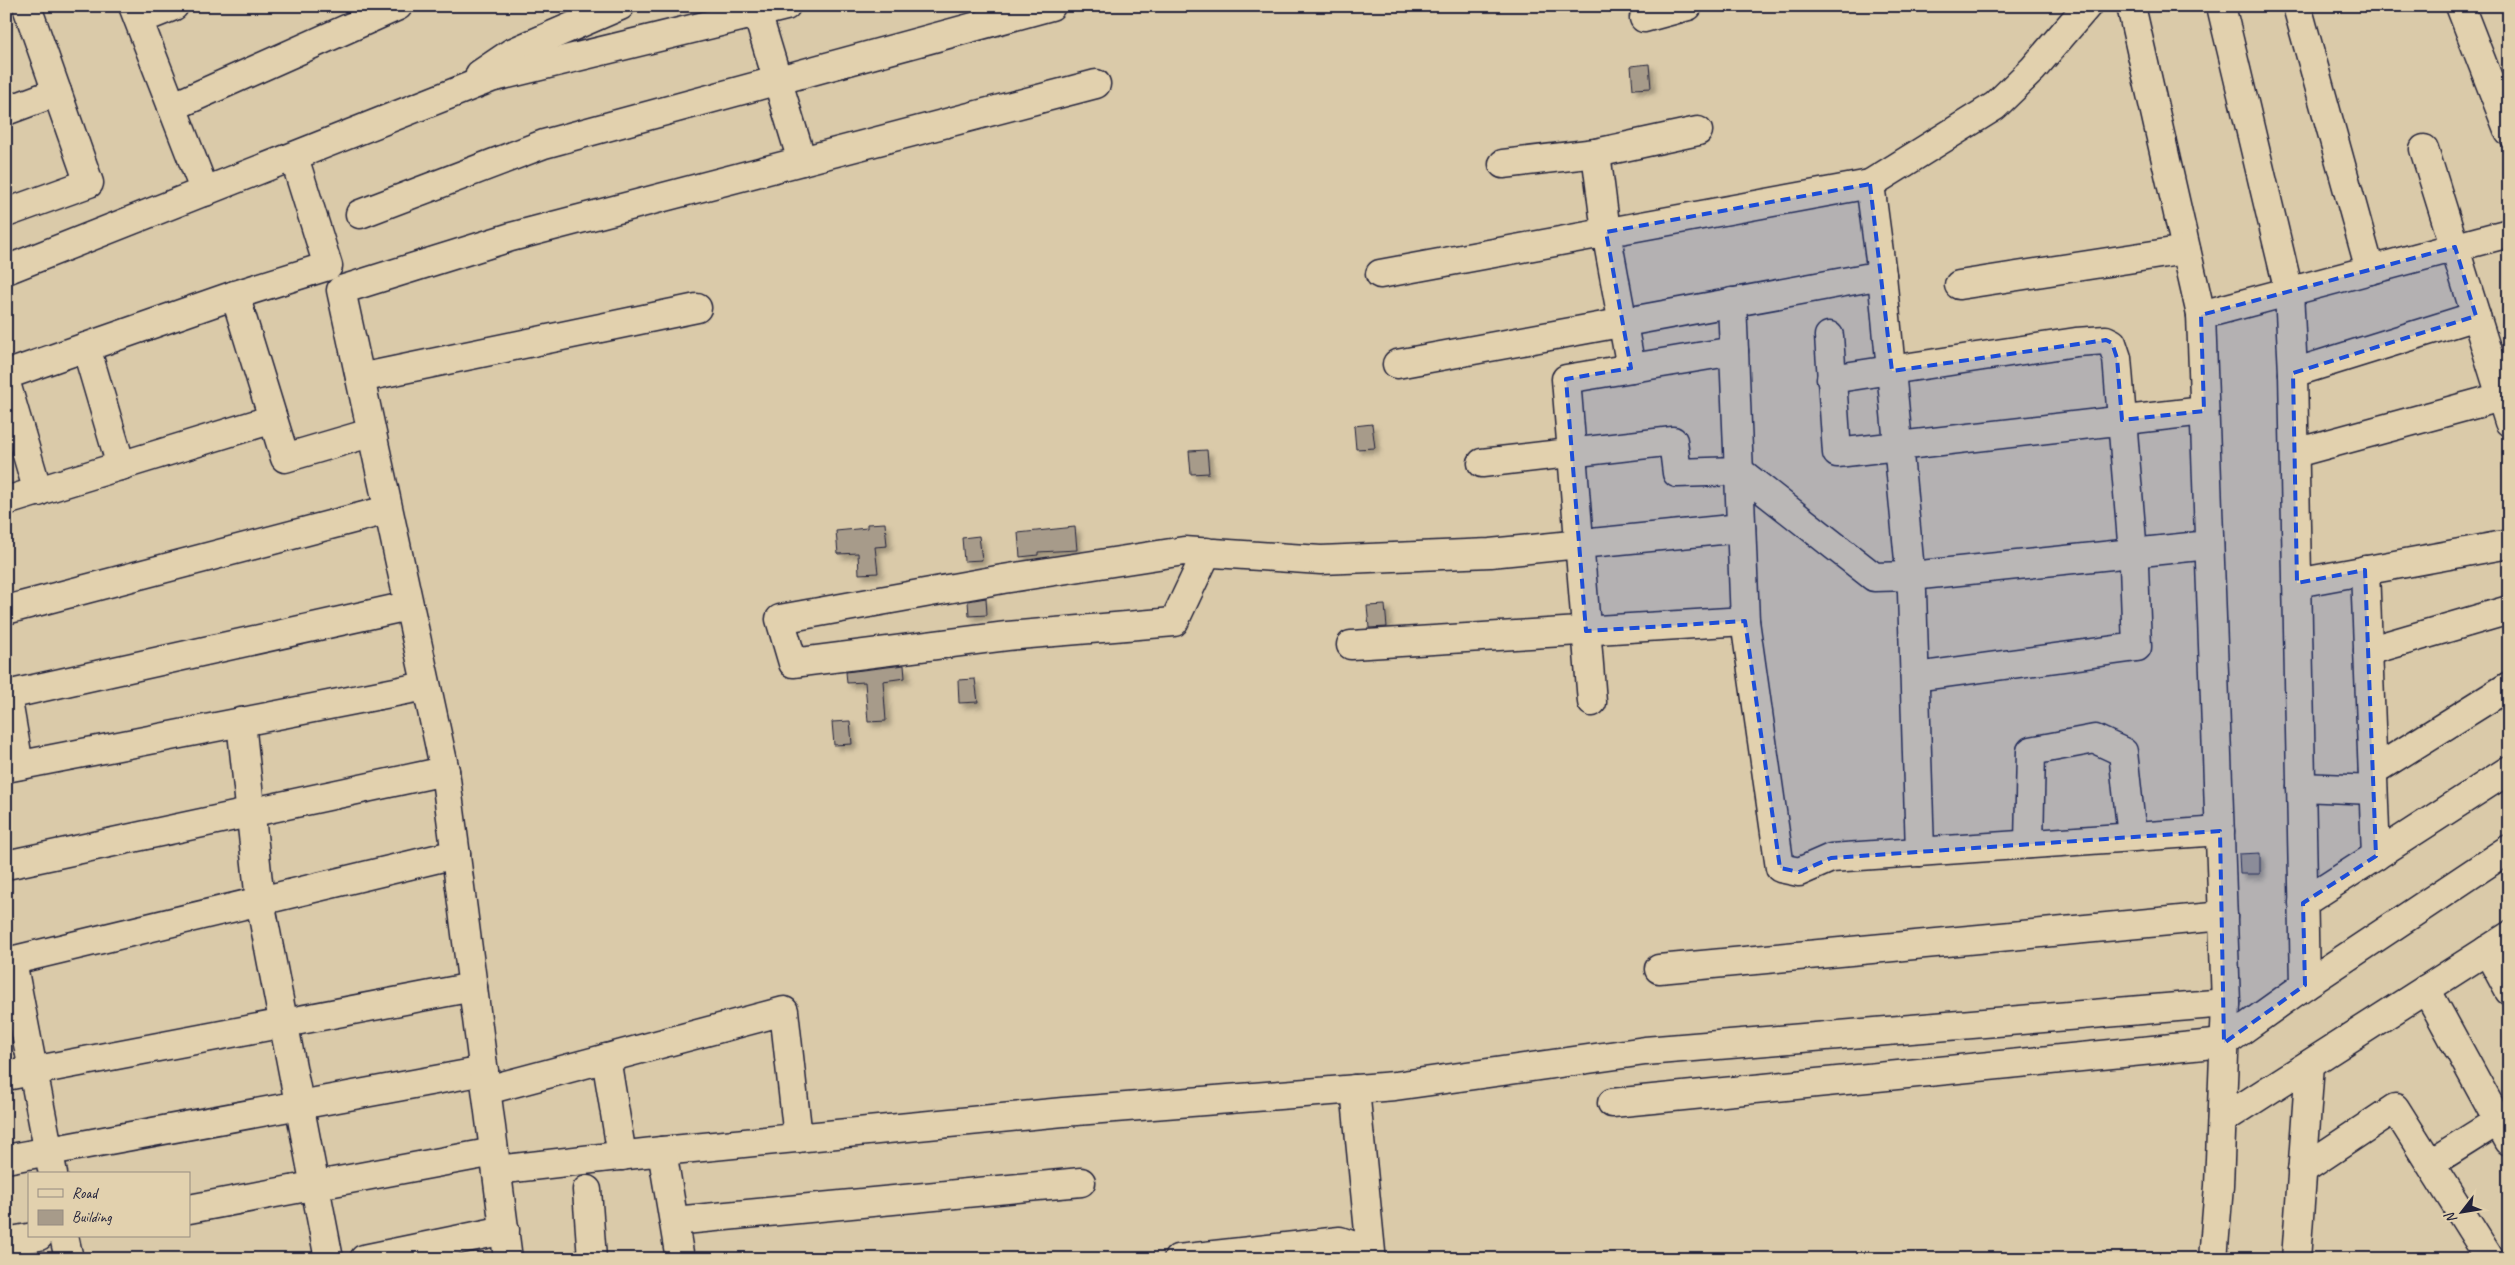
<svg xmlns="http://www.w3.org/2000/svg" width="2515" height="1265" viewBox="0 0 2515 1265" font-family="Caveat,sans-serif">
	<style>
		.building { fill: #a79b8a; stroke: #22223b; filter: url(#shadow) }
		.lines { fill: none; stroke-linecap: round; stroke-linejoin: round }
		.minor-casing { stroke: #22223b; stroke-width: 31 }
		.minor { stroke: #e2d1ae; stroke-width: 28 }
		.marked { fill: #1d4ed8; fill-opacity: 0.2; stroke: #1d4ed8; stroke-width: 4; stroke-dasharray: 10 6; stroke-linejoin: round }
	</style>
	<defs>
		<filter id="shadow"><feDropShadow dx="4.5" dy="4.5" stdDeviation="2.5" flood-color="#0004"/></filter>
	</defs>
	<rect width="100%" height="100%" fill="#dacaa9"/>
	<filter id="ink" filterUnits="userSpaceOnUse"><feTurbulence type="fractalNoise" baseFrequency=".02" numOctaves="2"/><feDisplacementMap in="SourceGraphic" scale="10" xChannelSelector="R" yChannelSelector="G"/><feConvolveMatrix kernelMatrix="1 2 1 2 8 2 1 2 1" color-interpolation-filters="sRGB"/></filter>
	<g filter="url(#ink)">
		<g class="building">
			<path d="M1649 64 1651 88 1633 89 1631 66Z"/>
			<path d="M1372 424 1375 448 1356 449 1354 426Z"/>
			<path d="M1207 450 1209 473 1191 474 1189 451Z"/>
			<path d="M885 523 887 546 875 547 878 573 859 574 858 553 838 554 836 531 867 528V524Z"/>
			<path d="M1075 527 1077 550 1038 552V555L1020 557 1018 533Z"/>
			<path d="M979 536 982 560 964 561 962 538Z"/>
			<path d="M986 598 987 615 969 616 968 601Z"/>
			<path d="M1385 605 1387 627 1369 628 1367 606Z"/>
			<path d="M904 665 905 678 883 681 886 721 868 722 865 682 847 683 846 672Z"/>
			<path d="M975 679 978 702 959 703 958 680Z"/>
			<path d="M850 721 852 744 834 745 832 722Z"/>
			<path d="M2260 853V874H2240L2239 854Z"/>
		</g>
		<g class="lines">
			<defs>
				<g id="minor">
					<path d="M133 6 205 192"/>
					<path d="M755 6 802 161"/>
					<path d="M2131 6 2201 315 2226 1003 2219 1186 2213 1259"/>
					<path d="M2221 6 2289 292 2293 373 2305 985"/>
					<path d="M2297 6 2370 270"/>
					<path d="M2460 6 2509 132"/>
					<path d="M1644 18 1688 6"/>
					<path d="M139 20 174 6"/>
					<path d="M480 74 511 53 620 6"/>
					<path d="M172 107 398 6"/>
					<path d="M6 111 57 92"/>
					<path d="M2424 149 2509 422"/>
					<path d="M1596 153 1606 232 1631 368"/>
					<path d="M1503 164 1596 153 1698 131"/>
					<path d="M1870 184 1995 106 2033 69 2087 6"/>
					<path d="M6 213 89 183 27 7"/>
					<path d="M360 214 544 144 1051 6"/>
					<path d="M6 270 491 78 786 6"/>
					<path d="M1380 274 1870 184 1882 275"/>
					<path d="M1959 285 2186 250"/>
					<path d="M235 295 285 458 370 433"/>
					<path d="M1732 302 1745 621 1780 868 1799 872 1831 858 2220 831"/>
					<path d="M2201 315 2509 233"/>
					<path d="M1829 336 1837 453 2204 411"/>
					<path d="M86 347 121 466"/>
					<path d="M1397 364 1882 275 1912 592 1920 852"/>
					<path d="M2293 373 2476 316"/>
					<path d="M6 375 235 295 328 266 294 157"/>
					<path d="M360 378 697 308"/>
					<path d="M1831 379 2076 342 2106 340 2112 343 2117 358 2134 566 2137 647 1915 677"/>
					<path d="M6 383 38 492"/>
					<path d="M2295 453 2501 397"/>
					<path d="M1482 463 1673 441 1677 473 1739 471 1874 577 1911 576 2209 545"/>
					<path d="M6 501 273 419"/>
					<path d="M1207 552 1174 622 1007 636 793 663 780 619 1003 579 1184 551 1321 560 1490 553 1741 528"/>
					<path d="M2365 570 2376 856"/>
					<path d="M2297 583 2509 544"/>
					<path d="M6 610 387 510"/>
					<path d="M1351 645 1745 621"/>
					<path d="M2368 651 2509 610"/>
					<path d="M1592 702 1566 379 1734 351"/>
					<path d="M241 722 260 901 329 1259"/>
					<path d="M19 765 7 695 408 606"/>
					<path d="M6 768 426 686"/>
					<path d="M2373 771 2509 686"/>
					<path d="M2301 787 2373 790"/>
					<path d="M2029 844 2031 751 2095 739 2123 752 2132 837"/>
					<path d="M6 865 445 771"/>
					<path d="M2303 903 2509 770"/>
					<path d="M2487 950 2509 991"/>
					<path d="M12 961 53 1174"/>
					<path d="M6 962 456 854"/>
					<path d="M1659 969 2223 916"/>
					<path d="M2426 989 2509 1141"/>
					<path d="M606 1058 622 1156"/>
					<path d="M6 1076 473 987"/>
					<path d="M487 1090 784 1011 798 1138"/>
					<path d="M1612 1103 2224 1043 2305 985 2509 849"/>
					<path d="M2222 1120 2509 936"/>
					<path d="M662 1151 1063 1112 1395 1086 1645 1051 2226 1003"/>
					<path d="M6 1159 484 1071"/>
					<path d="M2431 1163 2509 1114"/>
					<path d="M497 1170 662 1151 680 1259"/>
					<path d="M2302 1170 2395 1108 2490 1259"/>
					<path d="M587 1190 592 1259"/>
					<path d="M189 1209 494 1152"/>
					<path d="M674 1221 1081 1182"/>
					<path d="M64 1236 69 1259"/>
					<path d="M6 1242 39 1236"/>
					<path d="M364 1259 505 1230"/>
					<path d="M508 1259 445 771 341 290 511 237 1096 84"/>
					<path d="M1178 1259 1340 1241 1371 1252 1355 1089"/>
					<path d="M2296 1259 2310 1064"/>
				</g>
			</defs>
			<use href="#minor" class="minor-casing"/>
			<use href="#minor" class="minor"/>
		</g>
	</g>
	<path class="marked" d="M1870 184 1892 371 2106 340 2112 343 2117 358 2122 420 2204 411 2201 315 2455 247 2476 316 2293 373 2297 583 2365 570 2376 856 2303 903 2305 985 2224 1043 2220 831 1831 858 1799 872 1780 868 1745 621 1586 631 1566 379 1631 368 1606 232Z"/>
	<rect width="2515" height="1265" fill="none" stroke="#e2d1ae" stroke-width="25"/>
	<rect x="12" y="12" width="2490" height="1240" fill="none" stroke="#22223b" stroke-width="2" filter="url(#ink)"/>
	<rect x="28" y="1172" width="162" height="65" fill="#e2d1ae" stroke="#958b80"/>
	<rect x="38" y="1189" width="25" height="8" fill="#e2d1ae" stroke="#958b80"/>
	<text x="72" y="1198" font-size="15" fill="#22223b">Road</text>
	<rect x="38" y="1210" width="25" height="15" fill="#a79b8a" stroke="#958b80"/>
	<text x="72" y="1222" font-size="15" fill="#22223b">Building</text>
	<g transform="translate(2462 1212) rotate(239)" stroke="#e2d1ae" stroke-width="4" paint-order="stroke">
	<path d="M0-4L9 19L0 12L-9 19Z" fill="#22223b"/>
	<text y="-8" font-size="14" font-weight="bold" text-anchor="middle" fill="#22223b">N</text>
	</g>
</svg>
